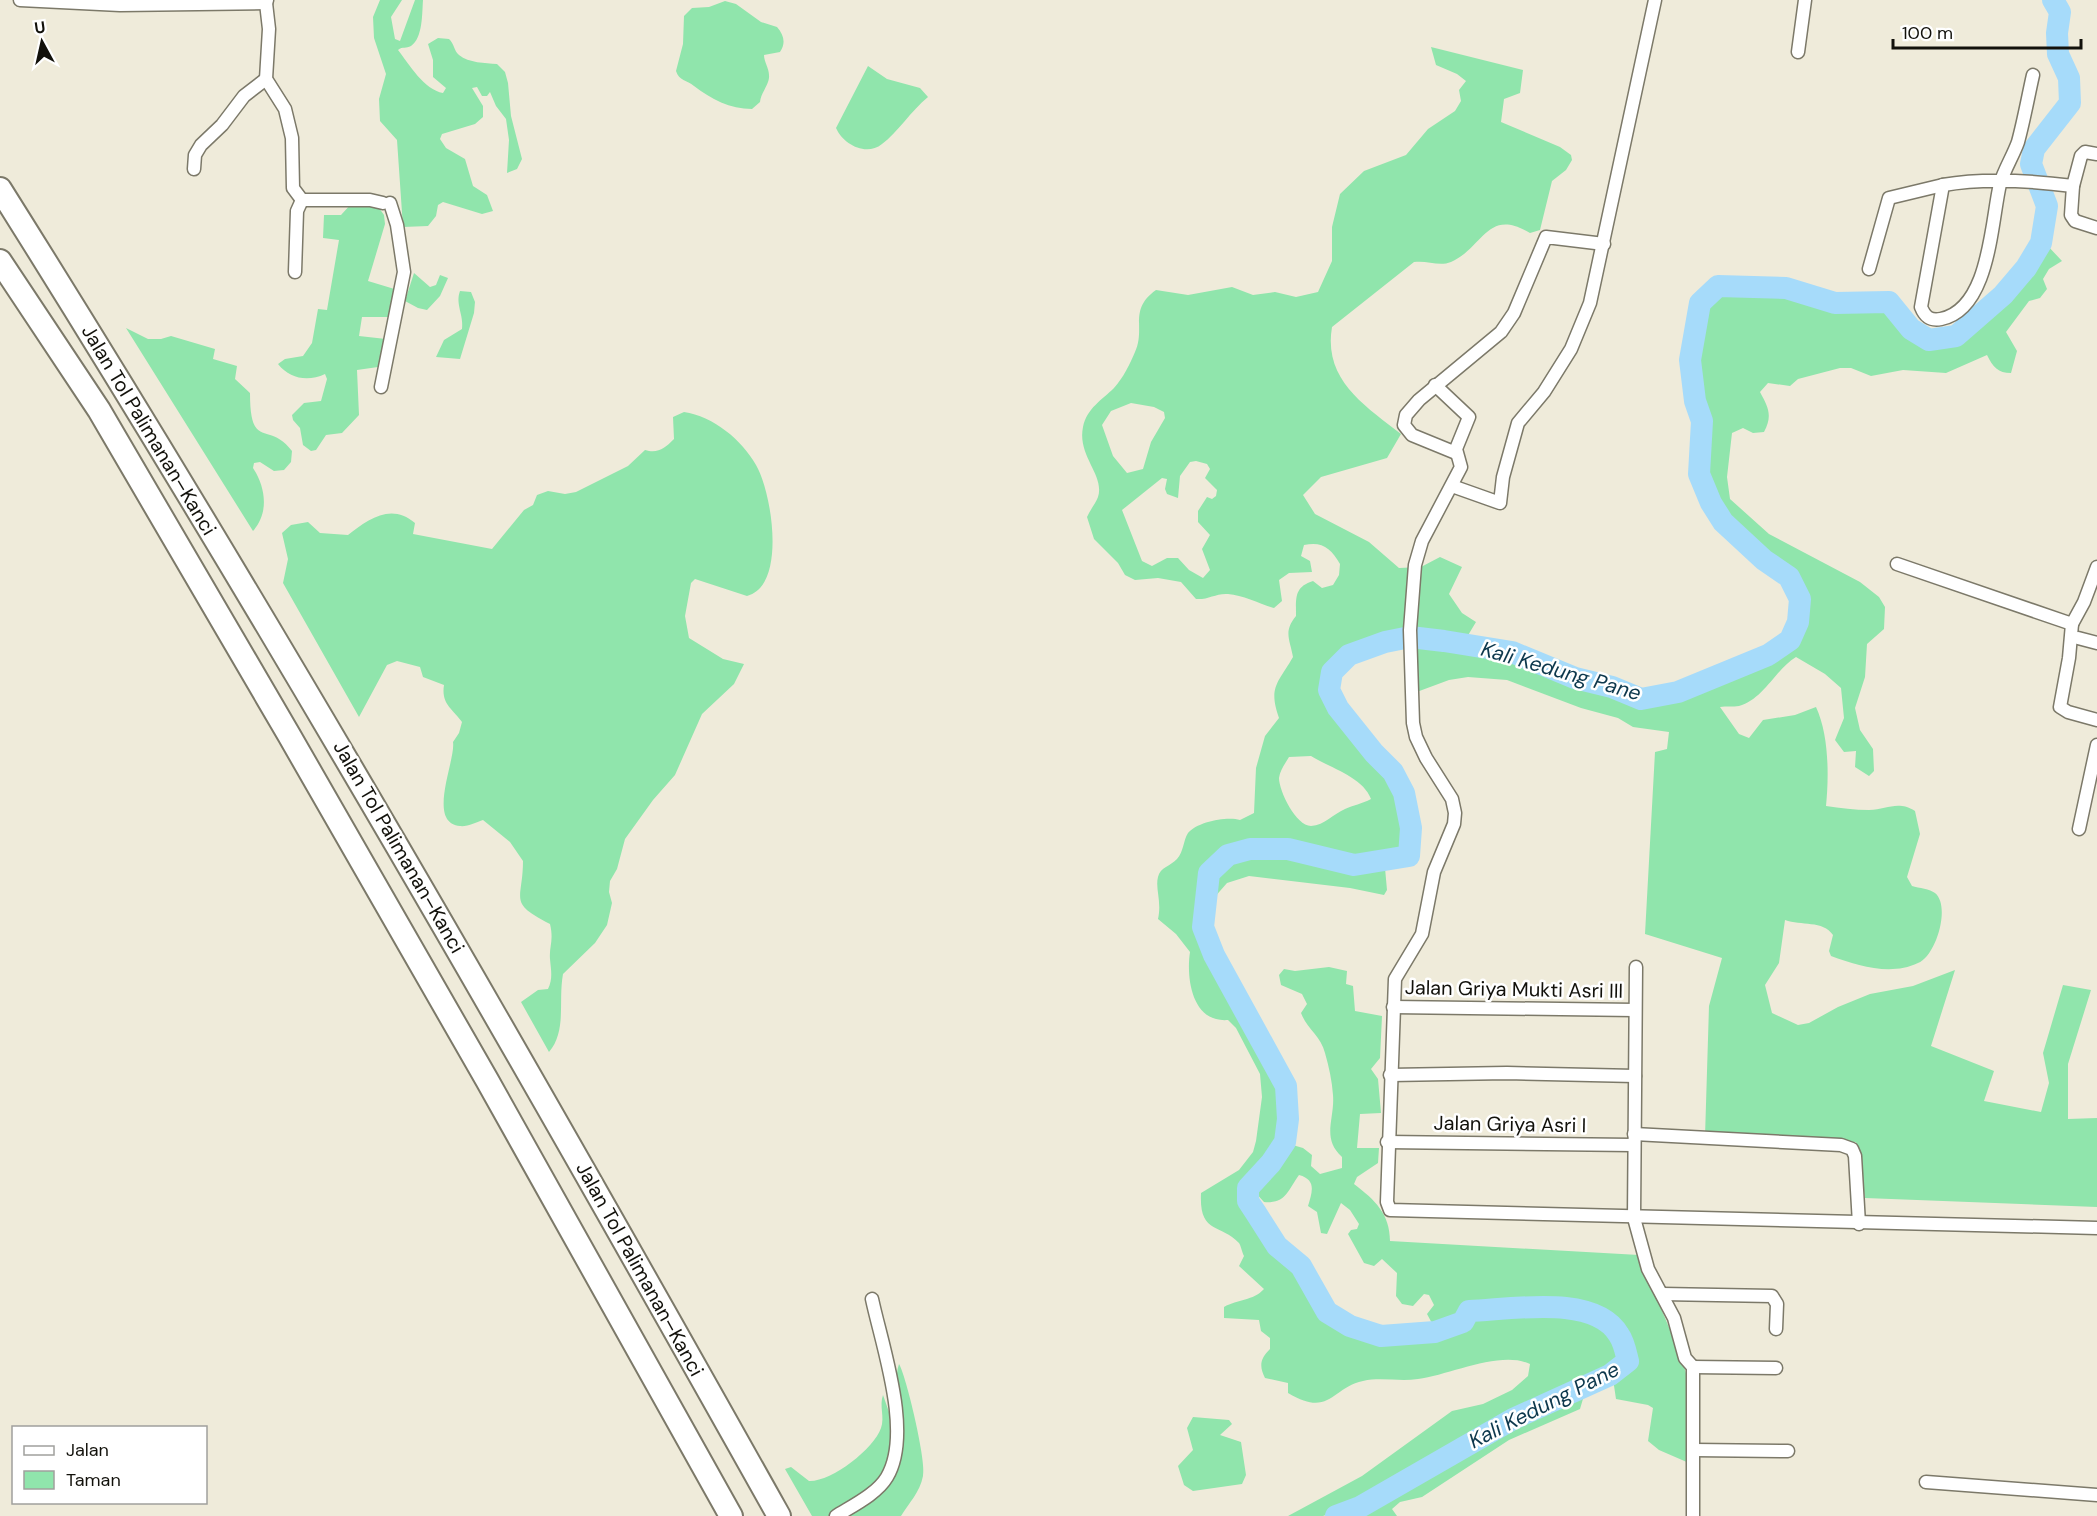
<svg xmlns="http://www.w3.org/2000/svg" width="2097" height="1516" viewBox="0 0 2097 1516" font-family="'DM Sans',sans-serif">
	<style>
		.green { fill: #90e5ac; fill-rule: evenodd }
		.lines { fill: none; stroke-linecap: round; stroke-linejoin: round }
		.river { stroke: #a6dbfa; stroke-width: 22 }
		.minor-casing { stroke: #7c7969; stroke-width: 15 }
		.motorway-casing { stroke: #7c7969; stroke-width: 26 }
		.minor { stroke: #fff; stroke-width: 12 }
		.motorway { stroke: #fff; stroke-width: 22 }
		.labels { text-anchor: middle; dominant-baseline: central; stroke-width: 5; stroke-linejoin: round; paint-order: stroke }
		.street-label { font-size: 20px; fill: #12110b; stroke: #fff }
		.water-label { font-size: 21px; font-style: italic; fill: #0d384d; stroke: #fff }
	</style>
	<rect width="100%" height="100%" fill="#efebda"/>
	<g class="green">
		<path d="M380 0H402L391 17 395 39 400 41 415 0H423C422 13 423 38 411 46 406 49 403 46 398 50 409 64 424 90 443 93L446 88 433 77V60L428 44 438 38 449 39C454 43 454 51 459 55 469 63 485 63 497 64L505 72 508 83 511 116 522 159 517 169 507 173 509 140 506 119 496 106 490 92 487 96H482L477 87 472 88 483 106V117L475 124 442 134 440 139 446 148 465 159 473 186 487 195 493 211 482 214 443 202 438 205 436 216 428 226 403 227 397 140 380 121 379 99 386 74 374 38 373 17Z"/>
		<path d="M725 1 736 4 761 22 777 27C784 35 786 43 780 52L764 55C764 62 769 68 769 75 770 84 761 92 760 102L752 109C730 109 711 99 694 86 687 80 679 81 676 71L683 44 684 16 692 8 709 7Z"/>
		<path d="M1431 47 1523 70 1520 93 1504 99 1501 122 1560 147 1571 155 1572 160 1566 170 1552 181 1540 230 1530 233C1487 207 1484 247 1451 262 1439 267 1427 260 1414 262L1332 327C1323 380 1365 406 1401 434L1387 458 1321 477 1303 495 1315 514 1369 542 1399 568 1421 567 1440 557 1462 567 1449 594 1462 613 1476 622 1467 637C1448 636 1426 630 1408 633 1368 638 1301 659 1334 710 1352 738 1386 763 1399 793 1406 811 1406 832 1405 852L1354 860 1288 845 1250 844 1225 850 1204 871 1198 927 1210 957 1281 1087 1284 1118 1281 1141 1268 1160 1243 1186C1245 1221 1272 1245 1296 1267 1309 1280 1312 1301 1323 1315 1327 1320 1337 1323 1342 1327 1382 1349 1425 1340 1466 1326L1472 1316C1509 1315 1593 1299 1615 1337 1619 1344 1620 1353 1623 1360L1608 1371 1511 1414 1358 1503 1323 1516H1288L1362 1476 1452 1411 1483 1404 1512 1390 1528 1376 1530 1364C1500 1350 1450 1375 1418 1379 1400 1382 1381 1377 1363 1381 1331 1388 1330 1418 1288 1393V1383L1265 1378C1259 1366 1260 1359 1270 1349V1338L1261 1331 1259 1320 1224 1318V1307C1238 1299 1253 1301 1264 1289L1239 1266 1244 1256C1242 1252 1241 1246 1239 1243 1220 1223 1199 1235 1201 1193L1239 1170 1253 1152 1256 1141 1262 1097 1260 1074 1236 1028 1228 1020C1192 1023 1186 978 1190 952L1176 934 1158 919C1162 901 1155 889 1158 877 1160 867 1171 866 1177 859 1184 851 1183 841 1188 833 1197 822 1227 816 1240 820L1254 813 1256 768 1265 736 1279 718C1268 687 1278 683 1293 657 1290 639 1283 632 1296 616 1296 598 1294 587 1313 581L1322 588 1333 585 1339 575 1340 564C1331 548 1322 541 1304 545L1301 556 1310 561 1312 572 1289 573 1279 580 1282 601 1274 608C1260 604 1243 595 1228 594 1216 593 1208 600 1196 599L1181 582 1158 578 1135 580 1125 575 1118 563 1094 539 1087 517C1090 510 1096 503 1098 497 1105 475 1077 456 1083 427 1087 408 1102 400 1114 388 1123 378 1130 364 1135 352 1146 328 1128 310 1156 290L1188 295 1232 287 1253 295 1275 292 1296 297 1318 292 1332 261V227L1340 194 1364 171 1406 155 1428 129 1455 111 1461 101 1459 90 1466 81 1457 74 1436 65ZM1131 403 1154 407 1164 412 1165 418 1151 442 1143 469 1127 473 1113 456 1102 425 1111 411ZM1196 461 1207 464 1210 469 1205 478 1217 490 1216 496 1212 499 1207 497 1198 511V522L1210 535 1202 549 1210 570 1203 578 1189 570 1178 558H1167L1152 566 1142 561 1122 510 1162 478 1167 479 1165 489 1167 494 1178 498 1180 476 1190 462ZM1311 756C1330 768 1363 777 1371 799 1362 804 1353 805 1345 809 1333 814 1325 825 1311 826 1296 826 1279 791 1279 778 1280 770 1285 764 1289 757Z"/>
		<path d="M868 66 887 79 920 88 928 97C911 111 897 133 882 144 866 157 843 144 836 128Z"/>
		<path d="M352 203 377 205 384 215 385 224 368 281 401 291 393 317H362L359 336 386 339 378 367 357 370 359 415 342 433 326 435 316 450 311 451 303 445 300 428 293 420 292 415 304 403 321 401 327 379 325 374C308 382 290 379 278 364L285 359 303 356 312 343 318 309 327 310 339 240 323 238 324 215H341Z"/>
		<path d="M2046 244 2062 261 2049 269 2043 279 2047 289 2040 298 2029 301 2006 332 2017 351 2011 373C1998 373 1993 367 1987 355L1946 373 1903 370 1871 376 1851 368H1840L1798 379 1790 386 1768 383 1760 392C1768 407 1773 415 1764 432L1753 433 1743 428 1732 433 1727 477 1730 499 1769 534 1860 582 1879 597 1885 607 1884 629 1867 644 1865 677 1855 708 1860 730 1873 749 1874 771 1869 776 1855 767 1856 751 1844 752 1835 740 1844 718 1841 688 1825 674 1796 657C1776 669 1763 700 1739 706 1733 707 1726 706 1720 707L1739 734 1749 738 1763 720 1795 715 1816 707C1829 735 1829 776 1826 806 1840 808 1855 810 1869 810 1887 810 1897 800 1915 811L1920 834 1907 877 1912 886C1919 888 1930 889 1935 893 1951 906 1936 956 1918 963 1891 976 1858 966 1831 956L1829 951 1833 935C1823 920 1801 926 1785 920L1779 963 1765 985 1772 1013 1798 1025 1809 1023 1838 1007 1870 994 1913 986 1955 970 1931 1046 1994 1071 1984 1101 2041 1112 2049 1083 2043 1053 2063 985 2091 990 2068 1064V1119L2097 1118V1207L1865 1198 1856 1142 1705 1137 1709 1006 1722 958 1645 934 1655 752 1667 749 1669 732 1633 727 1618 718 1581 708 1507 680 1468 677 1449 680 1414 693 1411 642 1511 657 1573 682 1610 691 1640 703 1679 697 1770 659 1794 643 1803 623 1805 598 1793 574 1767 556 1727 519 1715 501 1703 474 1706 421 1699 400 1694 359 1704 305 1720 291 1785 292 1834 308 1887 307C1898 320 1910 339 1927 344 1967 355 2028 274 2046 244Z"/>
		<path d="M414 273 430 287 436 285 440 275 448 278 440 296 427 310 418 308 405 301Z"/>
		<path d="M460 291 471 292 475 302 474 313 460 359 436 357 444 340 462 329C464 315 455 304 460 291Z"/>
		<path d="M126 328 148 339H161L171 336 215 349 213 359 237 366 235 379 250 393C250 452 269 420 292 451L291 462 284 470 274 471 260 462 254 463 253 468C266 488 269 513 253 531Z"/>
		<path d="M684 412C713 416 742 440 756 465 772 492 787 586 747 596L695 579 691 583 685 616 689 638 723 659 744 664 734 684 702 714 675 775 653 800 625 839 617 869 610 881 609 892 612 903 607 925 595 943 563 974C558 1001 567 1031 549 1052L521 1002 538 990 548 989C553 978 551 971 550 959 549 946 554 941 550 924 507 902 523 901 523 861L510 842 483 820C477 822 467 827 460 826 426 823 456 760 453 742L459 733 462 722C452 708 441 704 444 685L423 677 420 667 397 661 387 665 359 717 283 583 288 559 282 533 291 525 308 522 320 533 348 535C367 520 391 502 415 523L413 534 492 549 524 510 533 505 537 495 548 491 565 494 576 492 628 466 645 450C658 454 665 448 674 439L673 417Z"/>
		<path d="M1251 854H1287L1353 869 1389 864 1385 868 1387 890 1384 895 1350 888 1249 876 1227 883 1213 899 1214 875 1230 859Z"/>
		<path d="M1329 967 1347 971 1346 984 1353 986 1355 1011 1382 1016 1380 1058 1371 1069 1378 1079 1381 1113 1360 1114 1357 1148H1379L1378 1163 1357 1177 1354 1184C1375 1200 1390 1214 1390 1241L1639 1255 1682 1359 1691 1391 1689 1463 1659 1450 1648 1441 1653 1408 1648 1405 1616 1399 1613 1379 1634 1363C1630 1353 1628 1341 1623 1332 1598 1288 1508 1305 1466 1307L1460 1318 1434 1327 1427 1314 1434 1305 1429 1295 1424 1294 1413 1306 1402 1304 1396 1296 1397 1273 1382 1259 1374 1266 1364 1263 1348 1234 1351 1230 1357 1229 1359 1224 1350 1210 1341 1203 1327 1234 1321 1233 1317 1212 1308 1206C1312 1192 1317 1180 1299 1175 1288 1190 1286 1204 1264 1202L1252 1189 1275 1166 1289 1144 1303 1148 1312 1155 1311 1166 1320 1174 1342 1168V1157C1321 1138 1335 1119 1333 1095 1332 1081 1329 1067 1325 1053 1321 1036 1307 1029 1301 1013L1307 1004 1302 994 1281 985 1279 975 1284 969 1295 971Z"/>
		<path d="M899 1364C906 1375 927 1463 923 1476 920 1492 909 1503 901 1516H812L785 1469 791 1467 809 1481C831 1482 874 1449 881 1428 885 1417 879 1406 883 1395L901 1446C910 1419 890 1390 899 1364Z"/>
		<path d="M1585 1392 1580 1409 1509 1440 1422 1497 1400 1502 1392 1509 1397 1516H1349L1515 1423Z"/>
		<path d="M1193 1417 1229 1420 1232 1424 1220 1435 1241 1442 1246 1475 1242 1484 1193 1491 1184 1485 1178 1466 1193 1450 1187 1428Z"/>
	</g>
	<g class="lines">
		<path class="river" d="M1336 1516 1360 1507 1513 1419 1610 1375 1628 1361C1626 1353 1624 1342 1619 1335 1595 1293 1508 1310 1469 1311L1463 1322 1435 1332 1381 1336 1350 1326 1327 1312 1301 1266 1277 1246 1256 1213 1248 1201V1188L1271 1163 1285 1142 1288 1119 1286 1086 1214 955 1203 927 1209 873 1228 855 1250 849H1288L1354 865 1409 856 1411 828 1404 793 1393 772 1374 753 1338 708 1329 690 1332 672 1349 655 1385 642 1410 637 1444 641 1512 652 1575 678 1612 687 1641 699 1678 692 1768 655 1790 640 1798 622 1800 599 1789 577 1764 560 1723 522 1711 503 1699 474 1702 421 1695 401 1690 360 1700 303 1718 286 1786 288 1835 303 1889 302 1911 329 1929 340 1956 336 2003 295 2026 268 2041 243 2047 206 2031 164 2034 149 2070 103 2069 78 2058 54 2057 33 2060 12 2053 0"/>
		<defs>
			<g id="minor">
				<path d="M20 0 120 5 266 3 267 0"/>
				<path d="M266 3 269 29 266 79 285 109 292 138 293 188 302 200H370L383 203"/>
				<path d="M1798 52 1805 0"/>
				<path d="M2033 75C2028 97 2024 120 2018 142 2013 156 2004 170 2000 184 1991 222 1990 309 1941 319 1930 321 1925 317 1921 307L1943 185C1982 178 2034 181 2073 186"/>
				<path d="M2097 154 2085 152 2081 156 2073 186 2071 215 2075 221 2097 228"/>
				<path d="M194 169 195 155 201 145 222 125 244 96 266 79"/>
				<path d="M1869 269 1889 198 1943 185"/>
				<path d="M295 272 297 211 302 200"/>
				<path d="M1435 385 1469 417 1456 449 1461 467 1422 541 1415 565 1410 630 1413 723 1416 737 1426 758 1452 799 1455 813 1454 824 1434 872 1422 934 1395 979 1387 1202 1390 1210 2097 1228"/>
				<path d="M381 387 404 272 397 225 390 203"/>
				<path d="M1456 453 1412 435 1404 425 1406 415 1419 400 1501 332 1514 313 1546 237 1604 244"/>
				<path d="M1452 486 1500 503 1503 477 1518 423 1544 392 1571 349 1590 303 1655 0"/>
				<path d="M1897 564 2072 624 2069 658 2060 707 2068 712 2097 720"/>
				<path d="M2072 624 2084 602 2097 567"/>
				<path d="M2078 638 2097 643"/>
				<path d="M2079 829 2097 745"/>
				<path d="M1636 967 1634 1218 1648 1269 1674 1318 1685 1358 1693 1367V1516"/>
				<path d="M1393 1007 1635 1010"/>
				<path d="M1390 1075 1507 1073 1635 1076"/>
				<path d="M1634 1134 1841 1145 1852 1149 1855 1156 1859 1224"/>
				<path d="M1387 1142 1633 1145"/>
				<path d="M1662 1294 1772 1296 1777 1304 1776 1329"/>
				<path d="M1693 1367 1776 1368"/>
				<path d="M1694 1450 1788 1451"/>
				<path d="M1926 1482 2097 1495"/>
				<path d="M836 1516C852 1506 877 1494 887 1477 913 1433 882 1346 872 1299"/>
			</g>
			<g id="motorway">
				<path d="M0 189C273 623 528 1068 779 1516"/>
				<path d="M0 261 99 410 289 735 487 1080 731 1516"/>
			</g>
		</defs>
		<use href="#minor" class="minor-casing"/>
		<use href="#motorway" class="motorway-casing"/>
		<use href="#minor" class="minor"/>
		<use href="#motorway" class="motorway"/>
	</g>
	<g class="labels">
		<g class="street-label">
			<text transform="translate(149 430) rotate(59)">Jalan Tol Palimanan–Kanci</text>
			<text transform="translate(399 847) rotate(60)">Jalan Tol Palimanan–Kanci</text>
			<text transform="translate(1514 989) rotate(1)">Jalan Griya Mukti Asri III</text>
			<text transform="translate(1510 1124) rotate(1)">Jalan Griya Asri I</text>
			<text transform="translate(640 1269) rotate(61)">Jalan Tol Palimanan–Kanci</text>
		</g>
		<g class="water-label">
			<text transform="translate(1561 671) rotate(16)">Kali Kedung Pane</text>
			<text transform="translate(1544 1405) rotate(-27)">Kali Kedung Pane</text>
		</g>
	</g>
	<rect x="12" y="1426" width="195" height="78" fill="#ffffff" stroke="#a0a09d" stroke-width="1.5"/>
	<rect x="24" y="1446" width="30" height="9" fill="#ffffff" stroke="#a0a09d" stroke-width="1.5"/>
	<text x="66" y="1456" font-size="18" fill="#12110b">Jalan</text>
	<rect x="24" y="1471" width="30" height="18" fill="#90e5ac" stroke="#a0a09d" stroke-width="1.5"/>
	<text x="66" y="1486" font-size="18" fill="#12110b">Taman</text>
	<g transform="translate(42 42) rotate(352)" stroke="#ffffff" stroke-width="4.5" paint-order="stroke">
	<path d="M0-4.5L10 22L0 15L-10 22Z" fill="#12110b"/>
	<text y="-9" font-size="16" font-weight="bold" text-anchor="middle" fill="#12110b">U</text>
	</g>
	<path d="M1893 39v9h188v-9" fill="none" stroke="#12110b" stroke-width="3"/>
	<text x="1902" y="39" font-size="18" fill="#12110b" stroke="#ffffff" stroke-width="4.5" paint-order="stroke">100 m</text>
</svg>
